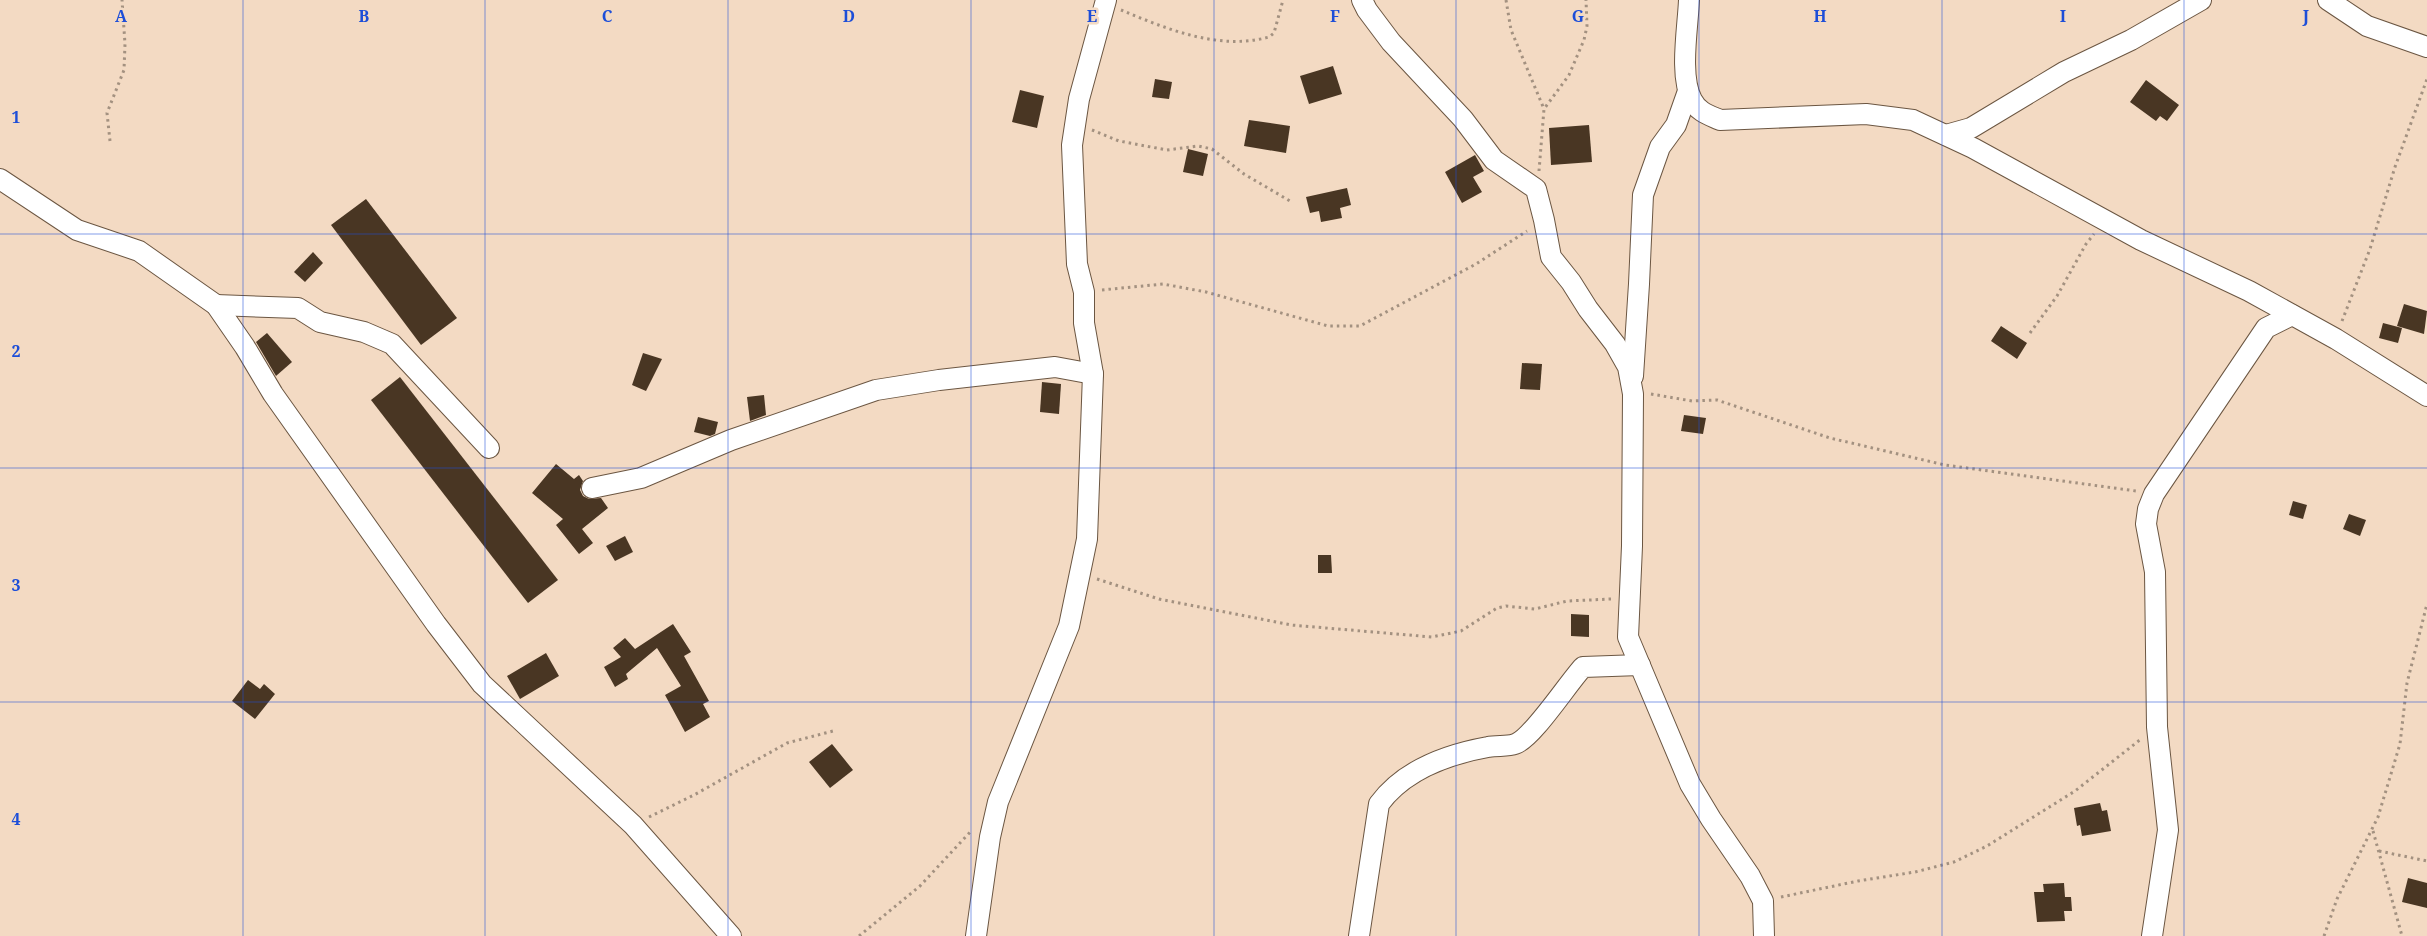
<svg xmlns="http://www.w3.org/2000/svg" width="2427" height="936" viewBox="0 0 2427 936" font-family="'Noto Serif',serif">
	<style>
		.building { fill: #493623 }
		.lines { fill: none; stroke-linecap: round; stroke-linejoin: round }
		.minor-casing { stroke: #6b5642; stroke-width: 22 }
		.path { stroke: #a39180; stroke-width: 3; stroke-dasharray: 2.5 4; stroke-linecap: butt }
		.minor { stroke: #fff; stroke-width: 20 }
		.grid { fill: none; stroke: #1d4ed8; stroke-width: 1; stroke-opacity: 0.55 }
		.grid-label { font-size: 16px; text-anchor: middle; font-weight: bold; fill: #1d4ed8; stroke: #f3dac3; stroke-width: 5; stroke-linejoin: round; paint-order: stroke }
	</style>
	<rect width="100%" height="100%" fill="#f3dac3"/>
	<g class="building">
		<path d="M1333 66 1342 94 1309 104 1300 76Z"/>
		<path d="M1155 79 1172 82 1169 99 1152 97Z"/>
		<path d="M2146 80 2179 105 2167 121 2160 116 2156 121 2130 102Z"/>
		<path d="M1020 90 1044 96 1037 128 1012 122Z"/>
		<path d="M1249 120 1290 126 1286 153 1244 146Z"/>
		<path d="M1589 125 1592 162 1551 165 1549 128Z"/>
		<path d="M1188 149 1208 154 1203 176 1183 172Z"/>
		<path d="M1475 155 1484 171 1473 177 1482 192 1462 203 1445 172Z"/>
		<path d="M1347 188 1351 205 1340 208 1342 218 1321 222 1319 211 1310 213 1306 197Z"/>
		<path d="M366 199 457 318 421 345 331 225Z"/>
		<path d="M313 252 323 263 305 282 294 272Z"/>
		<path d="M2404 304 2427 311 2424 334 2397 326Z"/>
		<path d="M2383 323 2402 328 2398 343 2379 338Z"/>
		<path d="M2001 326 2027 343 2017 359 1991 341Z"/>
		<path d="M267 333 292 362 276 376 256 342Z"/>
		<path d="M643 353 662 359 646 391 632 385Z"/>
		<path d="M1522 363 1542 364 1540 390 1520 389Z"/>
		<path d="M400 377 558 580 528 603 371 400Z"/>
		<path d="M1042 382 1061 384 1059 414 1040 412Z"/>
		<path d="M764 395 766 415 750 421 747 397Z"/>
		<path d="M1684 415 1706 418 1703 434 1681 431Z"/>
		<path d="M698 417 718 422 715 434 710 436 694 432Z"/>
		<path d="M556 464 574 479 579 475 583 481 580 490 583 496 589 499 601 498 608 508 582 529 593 543 579 554 556 525 563 519 532 493Z"/>
		<path d="M2293 501 2307 505 2303 519 2289 515Z"/>
		<path d="M2349 514 2366 520 2360 536 2343 529Z"/>
		<path d="M625 536 633 552 615 561 606 546Z"/>
		<path d="M1318 555H1331L1332 573H1318Z"/>
		<path d="M1571 614 1589 615V637L1571 636Z"/>
		<path d="M673 624 691 652 684 656 709 701 703 704 710 717 685 732 665 695 681 686 657 648 626 674 628 679 615 687 604 667 621 657 613 648 625 638 635 649Z"/>
		<path d="M546 653 559 676 520 699 507 676Z"/>
		<path d="M248 680 260 689 264 684 275 694 255 719 232 701Z"/>
		<path d="M832 744 853 770 830 788 809 762Z"/>
		<path d="M2100 803 2102 811 2107 810 2111 831 2082 836 2080 825 2077 826 2074 808Z"/>
		<path d="M2408 878 2427 883V908L2402 902Z"/>
		<path d="M2064 883 2065 897H2071L2072 911H2064L2065 921 2037 922 2034 892H2044L2043 884Z"/>
	</g>
	<g class="lines">
		<defs>
			<g id="minor">
				<path d="M1362 0 1367 10 1391 42 1463 119 1494 160 1536 189 1544 220 1551 257 1571 282 1588 309 1615 344 1628 367 1633 394 1632 546 1628 637 1690 784 1711 819 1750 876 1763 901 1764 936"/>
				<path d="M1689 0C1688 27 1679 76 1692 100 1698 112 1709 115 1720 120L1866 114 1913 120 1973 148 2141 240 2249 291 2336 339 2427 396"/>
				<path d="M2328 0 2367 26 2427 47"/>
				<path d="M1946 135 1971 128 2064 72 2131 40 2201 0"/>
				<path d="M0 179 77 230 139 251 216 305 245 347 273 394 436 624 482 684 633 825 731 936"/>
				<path d="M216 305 298 308 320 322 364 332 392 344 489 448"/>
				<path d="M1633 376 1639 284 1643 195 1660 147 1676 125 1688 91"/>
				<path d="M592 488 641 478 731 440 876 390 939 380 1055 367 1093 374"/>
				<path d="M976 936 990 837 998 802 1069 626 1087 539 1093 374 1084 323V292L1077 264 1072 145 1079 99 1106 0"/>
				<path d="M1359 936 1379 804C1404 770 1449 754 1488 747 1497 745 1507 747 1515 744 1532 739 1568 683 1583 667L1640 665"/>
				<path d="M2152 936 2168 830 2157 727 2155 572 2146 524 2148 509 2154 494 2266 328 2292 315"/>
			</g>
		</defs>
		<use href="#minor" class="minor-casing"/>
		<g class="path">
			<path d="M1506 0 1511 30 1544 109"/>
			<path d="M1121 10C1167 29 1219 51 1269 37L1274 33 1283 0"/>
			<path d="M1092 130 1119 141 1167 150 1198 146 1212 149 1244 174 1290 201"/>
			<path d="M110 141 107 113 124 70 125 44 122 0"/>
			<path d="M1539 171 1544 109 1569 75 1584 40 1587 26 1586 0"/>
			<path d="M1102 290 1163 284 1206 292 1328 326H1360L1476 264 1527 231"/>
			<path d="M2342 321 2370 249 2395 167 2427 79"/>
			<path d="M2030 333 2057 296 2086 244 2094 234"/>
			<path d="M1651 394 1692 401 1717 400 1830 438 1945 465 2136 491"/>
			<path d="M1097 579 1159 599 1291 625 1432 637 1461 631 1497 608 1506 606 1535 609 1567 601 1611 599"/>
			<path d="M649 817 694 795 787 743 833 731"/>
			<path d="M2373 831 2402 936"/>
			<path d="M2379 851 2427 861"/>
			<path d="M1781 897 1858 881 1915 872 1954 862 1987 846 2075 791 2141 739"/>
			<path d="M859 936 920 886 972 830"/>
			<path d="M2324 936 2337 899 2378 817 2400 744 2407 683 2427 604"/>
		</g>
		<use href="#minor" class="minor"/>
	</g>
	<path class="grid" d="M243 0V936M485 0V936M728 0V936M971 0V936M1214 0V936M1456 0V936M1699 0V936M1942 0V936M2184 0V936M0 234H2427M0 468H2427M0 702H2427"/>
	<g class="grid-label">
		<text x="121" y="22">A</text>
		<text x="364" y="22">B</text>
		<text x="607" y="22">C</text>
		<text x="849" y="22">D</text>
		<text x="1092" y="22">E</text>
		<text x="1335" y="22">F</text>
		<text x="1578" y="22">G</text>
		<text x="1820" y="22">H</text>
		<text x="2063" y="22">I</text>
		<text x="2306" y="22">J</text>
		<text x="16" y="123">1</text>
		<text x="16" y="357">2</text>
		<text x="16" y="591">3</text>
		<text x="16" y="825">4</text>
	</g>
</svg>
